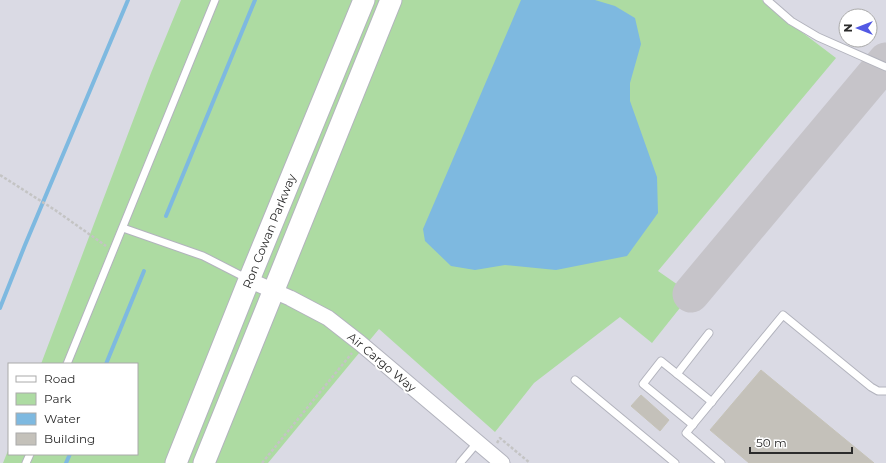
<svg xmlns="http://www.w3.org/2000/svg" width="886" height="463" viewBox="0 0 886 463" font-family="Montserrat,sans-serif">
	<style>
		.airport { fill: #dadae4; fill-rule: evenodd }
		.green { fill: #addba2 }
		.water { fill: #7eb9e0 }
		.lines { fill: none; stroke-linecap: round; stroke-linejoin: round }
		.stream { stroke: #7eb9e0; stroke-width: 4 }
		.taxiway { stroke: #c6c4c9; stroke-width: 37 }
		.building { fill: #c4c1ba; stroke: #c6c3b8 }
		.lane-casing { stroke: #b2b3bd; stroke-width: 9 }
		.street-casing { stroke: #b2b3bd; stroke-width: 17 }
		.secondary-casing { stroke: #b2b3bd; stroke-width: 23 }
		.path { stroke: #c4c4c4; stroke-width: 2.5; stroke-dasharray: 3 2; stroke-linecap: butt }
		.lane { stroke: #fff; stroke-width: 7 }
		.street { stroke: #fff; stroke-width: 15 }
		.secondary { stroke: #fff; stroke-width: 21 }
		.labels { text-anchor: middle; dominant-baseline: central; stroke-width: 4; stroke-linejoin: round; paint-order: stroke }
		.street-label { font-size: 12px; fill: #2b2b2b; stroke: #fff }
	</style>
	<rect width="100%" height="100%" fill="#ebe7df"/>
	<path class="airport" d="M0 0H886V463H0ZM846 16H870V40H846ZM9 364H137V454H9Z"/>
	<path class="green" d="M181 0H762L774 11 836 58 658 271 691 294 652 343 620 317 534 383 495 432 379 329 268 463H3L9 448V454H137V364H41L151 73Z"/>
	<path class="water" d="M521 0H595L615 6 635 18 641 44 630 83V101L657 177 658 213 627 256 556 270 505 265 475 270 451 266 425 241 423 229Z"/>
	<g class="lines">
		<g class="stream">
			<path d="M166 216 255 0"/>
			<path d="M0 308 25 245 128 0"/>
			<path d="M106 364 144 271"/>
			<path d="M66 463 70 454"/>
		</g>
		<path class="taxiway" d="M691 294 886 61"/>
	</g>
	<g class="building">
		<path d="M761 370 874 463H749L710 430Z"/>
		<path d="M641 395 669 420 660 431 631 406Z"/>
	</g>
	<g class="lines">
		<defs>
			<g id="lane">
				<path d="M767 0 791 21 818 37 886 67"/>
				<path d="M123 228 203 256 248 279"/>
				<path d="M67 364 215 0"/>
				<path d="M677 374 709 333"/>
				<path d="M575 380 675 463"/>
				<path d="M693 425 643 384 661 361 712 402"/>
				<path d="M26 463 30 454"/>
				<path d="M460 463 477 443"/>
				<path d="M721 463 686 433 783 315 871 387 878 391H886"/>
			</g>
			<path id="street" d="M249 280 290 298 328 318 360 343 502 463"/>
			<g id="secondary">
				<path d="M176 463 249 280 364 0"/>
				<path d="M204 463 391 0"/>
			</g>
		</defs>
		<use href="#lane" class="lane-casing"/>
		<use href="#street" class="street-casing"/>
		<use href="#secondary" class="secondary-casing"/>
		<g class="path">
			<path d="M0 175 55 210 106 246"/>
			<path d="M497 443 500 438 530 463"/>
			<path d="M262 463 352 353"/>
		</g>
		<use href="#lane" class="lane"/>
		<use href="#street" class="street"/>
		<use href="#secondary" class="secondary"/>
	</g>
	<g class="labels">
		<g class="street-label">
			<text transform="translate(269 231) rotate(-68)">Ron Cowan Parkway</text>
			<text transform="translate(382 362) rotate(40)">Air Cargo Way</text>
		</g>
	</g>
	<rect x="8" y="363" width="130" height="92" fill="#ffffff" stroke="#aaaaaa"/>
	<rect x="16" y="376" width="20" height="6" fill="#ffffff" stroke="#aaaaaa"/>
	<text x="44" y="383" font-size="12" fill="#2b2b2b">Road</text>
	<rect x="16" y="393" width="20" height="12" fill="#addba2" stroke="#aaaaaa"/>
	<text x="44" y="403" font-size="12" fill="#2b2b2b">Park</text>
	<rect x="16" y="413" width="20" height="12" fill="#7eb9e0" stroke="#aaaaaa"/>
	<text x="44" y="423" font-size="12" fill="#2b2b2b">Water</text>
	<rect x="16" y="433" width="20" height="12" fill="#c4c1ba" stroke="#aaaaaa"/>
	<text x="44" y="443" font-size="12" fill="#2b2b2b">Building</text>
	<g transform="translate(858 28) rotate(270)"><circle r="19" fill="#ffffff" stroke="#aaaaaa"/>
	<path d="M0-3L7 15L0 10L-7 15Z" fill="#5259e4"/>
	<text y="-6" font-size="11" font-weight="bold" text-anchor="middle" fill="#2b2b2b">N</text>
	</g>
	<path d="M750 447v6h102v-6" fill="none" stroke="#2b2b2b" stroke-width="2"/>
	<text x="756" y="447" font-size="12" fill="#2b2b2b" stroke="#ffffff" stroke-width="3" paint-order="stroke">50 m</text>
</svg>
